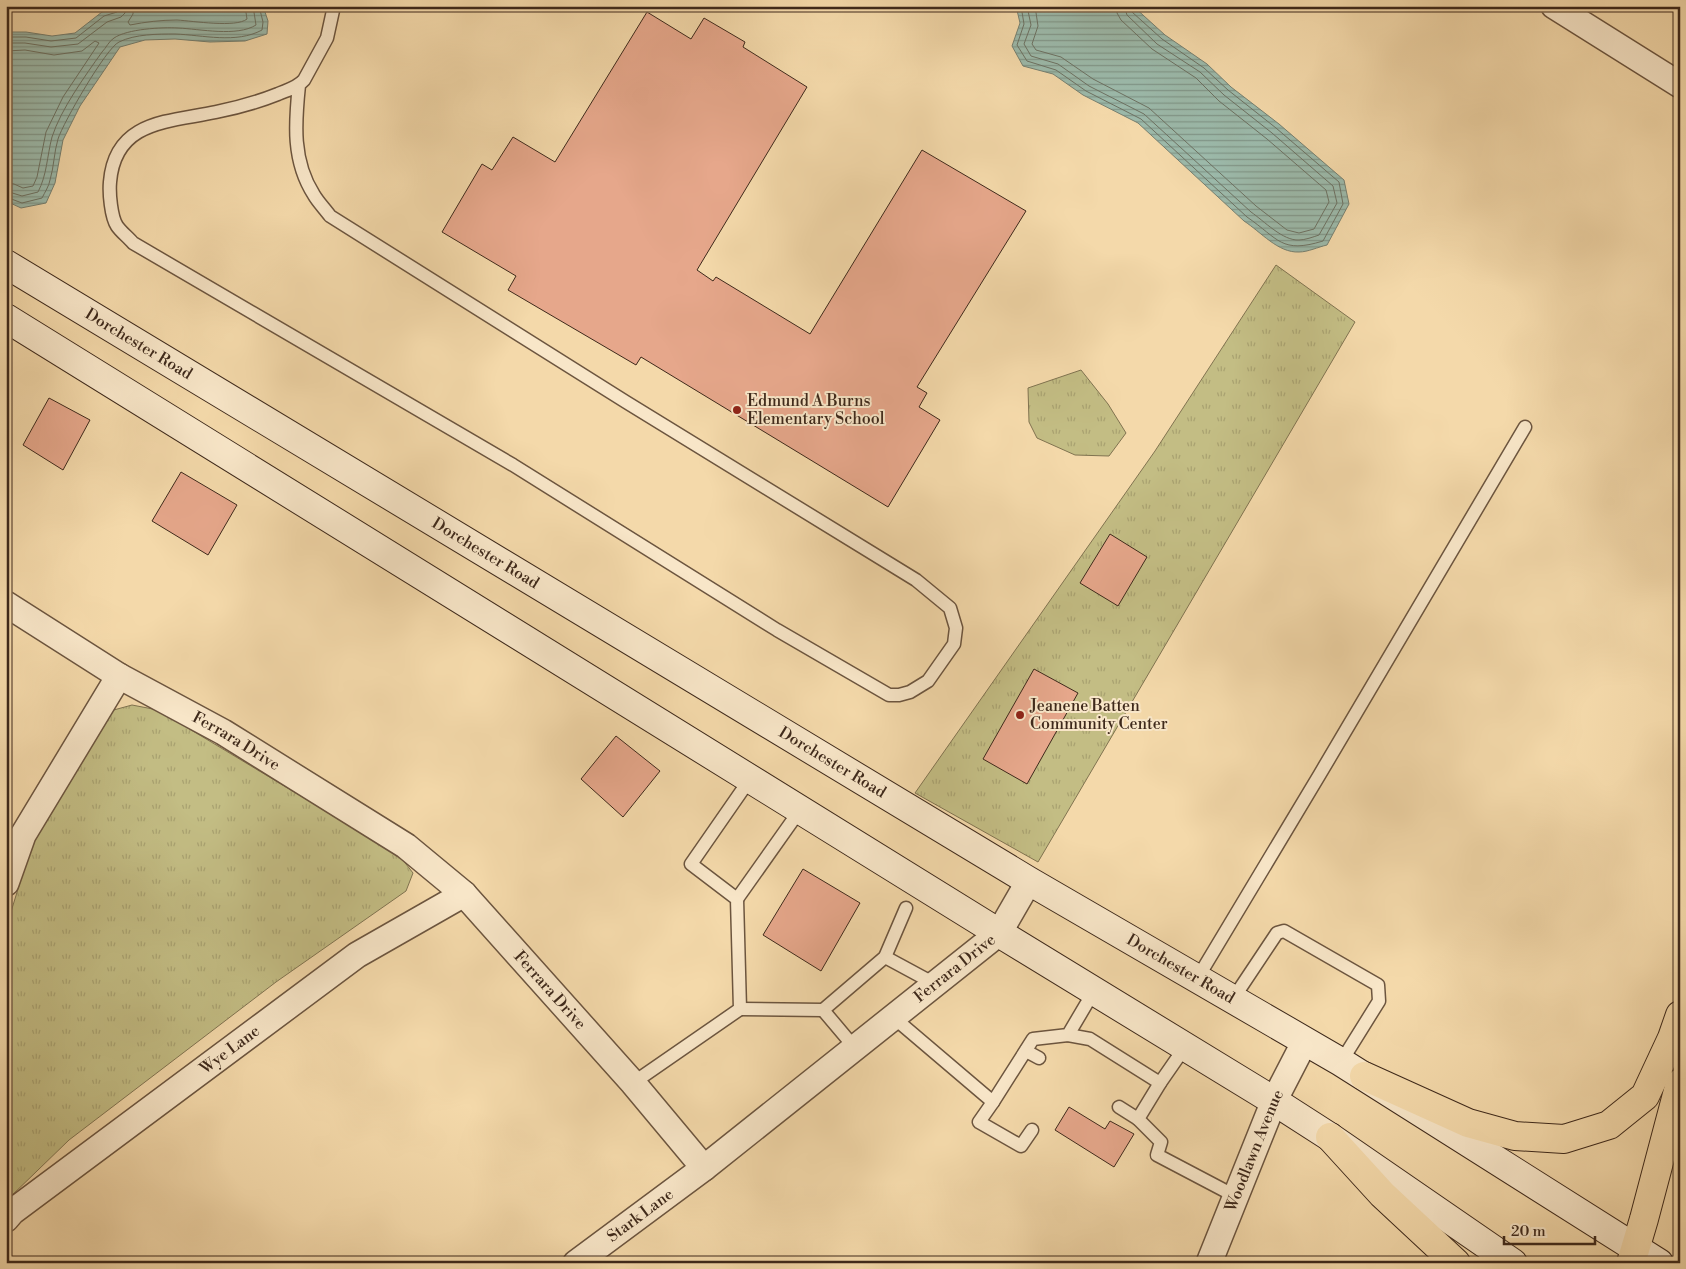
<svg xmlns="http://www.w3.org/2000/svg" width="1686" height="1269" viewBox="0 0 1686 1269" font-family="'Libre Bodoni',serif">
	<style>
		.grass { fill: url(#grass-tufts); stroke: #807350 }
		.water { fill: url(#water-rules); stroke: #768071 }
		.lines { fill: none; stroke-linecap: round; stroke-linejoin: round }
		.shore { stroke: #6d7263; stroke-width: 1 }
		.building { fill: #e6a78b; stroke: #3e291b }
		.service-casing { stroke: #6c553f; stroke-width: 15 }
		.minor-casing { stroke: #6c553f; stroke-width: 28 }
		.secondary-casing { stroke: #3e291b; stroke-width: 30 }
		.motorway-casing { stroke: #3e291b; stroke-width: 30 }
		.service { stroke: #f8e6c8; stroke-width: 12 }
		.minor { stroke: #f8e6c8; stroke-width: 25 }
		.secondary { stroke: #f8e6c8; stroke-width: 28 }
		.motorway { stroke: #f4d9aa; stroke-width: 28 }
		.poi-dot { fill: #8f2418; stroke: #f8e6c8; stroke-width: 2 }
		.labels { text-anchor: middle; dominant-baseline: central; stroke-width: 4; stroke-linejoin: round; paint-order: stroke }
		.street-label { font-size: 16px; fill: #3e291b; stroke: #f8e6c8 }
		.poi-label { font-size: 16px; fill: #3e291b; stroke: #f8e6c8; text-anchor: start }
	</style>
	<defs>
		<pattern id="grass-tufts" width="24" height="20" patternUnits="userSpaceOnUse" patternTransform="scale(1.25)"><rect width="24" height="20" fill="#c3bd84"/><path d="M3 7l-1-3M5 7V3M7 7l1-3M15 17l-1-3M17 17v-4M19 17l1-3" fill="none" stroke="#a9a271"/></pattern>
		<pattern id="water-rules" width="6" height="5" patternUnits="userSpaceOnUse" patternTransform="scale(1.25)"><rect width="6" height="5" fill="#9cbaab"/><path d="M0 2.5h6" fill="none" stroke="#81978a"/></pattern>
	</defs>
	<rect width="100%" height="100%" fill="#f4d9aa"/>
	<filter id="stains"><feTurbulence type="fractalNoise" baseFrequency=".004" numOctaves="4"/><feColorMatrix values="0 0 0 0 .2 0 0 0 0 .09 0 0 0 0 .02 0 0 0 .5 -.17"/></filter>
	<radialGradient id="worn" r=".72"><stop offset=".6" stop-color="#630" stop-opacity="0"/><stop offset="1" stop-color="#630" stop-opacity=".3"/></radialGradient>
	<g class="grass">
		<path d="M1276 265 1355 322 1038 862 915 793 1155 451Z"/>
		<path d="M1081 370 1108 404 1126 433 1109 456 1075 455 1037 438 1029 422 1028 388Z"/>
		<path d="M132 705 158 710 399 855 413 873 406 891 276 982 69 1140 6 1201V928L34 837 110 711Z"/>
	</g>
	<g class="water">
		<path d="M124 6H263L268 21 267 34 245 41 210 42 175 39 145 40 120 47 80 106 63 140 55 183 46 203 21 208 6 201V32H26L52 36 75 33 102 12Z"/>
		<path d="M1016 6H1133L1165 35 1207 64 1231 87 1279 124 1344 180 1349 204 1327 245C1318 247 1308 252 1299 252 1278 253 1261 232 1244 221L1138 123 1083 95 1053 74 1023 66 1012 46 1020 23Z"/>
	</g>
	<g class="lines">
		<g class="shore">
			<path d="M133 6V14L128 22 130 25C145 22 161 20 177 20 193 21 236 28 247 19L245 6"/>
			<path d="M1021 6 1024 24 1017 45 1027 61 1056 70 1086 91 1141 119 1247 217C1279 239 1281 254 1323 241L1343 204 1339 182 1276 128 1228 90 1204 68 1162 39 1132 12 1130 6"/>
			<path d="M1027 6 1031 25 1024 44 1031 56 1058 64 1089 86 1144 114 1251 212C1264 221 1283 241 1299 240 1305 240 1313 237 1319 235L1337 203 1333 186 1272 133 1224 95 1200 72 1157 44 1127 15 1124 6"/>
			<path d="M1035 6 1038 26 1032 44 1036 50 1061 57 1093 79 1149 108 1256 206 1287 230 1299 233 1314 229 1329 202 1326 190 1267 139 1219 101 1196 78 1152 49 1121 20 1117 13V6"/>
			<path d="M6 37H26L51 41 76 38 104 16 117 12 120 6"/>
			<path d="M6 43H25L51 47 78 44 107 22 121 17 125 13 126 6"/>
			<path d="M6 51 25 50 54 55 82 51 95 41 99 43 63 97 46 132 37 177 33 186 23 188 14 184 6 183"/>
			<path d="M6 191 22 196 38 192C47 175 47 156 52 137 61 109 85 76 102 52 106 48 109 41 114 38 127 29 162 27 178 28 200 29 237 37 256 25L253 6"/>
			<path d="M6 197 22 203 42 198C45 192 49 186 50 180 54 167 54 152 58 139 63 123 106 48 119 42 135 34 158 34 175 34 203 35 236 44 262 30L263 22 259 6"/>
		</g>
	</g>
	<g class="building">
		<path d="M647 12 691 39 704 18 745 42 743 47 807 87 697 270 713 281 716 277 810 334 922 150 1026 211 917 387 927 393 919 407 940 420 888 507 641 357 636 365 508 290 516 276 442 232 482 164 492 170 513 137 555 162Z"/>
		<path d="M49 398 90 420 63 470 23 445Z"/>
		<path d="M181 472 237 505 208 555 152 521Z"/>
		<path d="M1110 534 1147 557 1118 606 1080 583Z"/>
		<path d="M1034 669 1078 693 1027 784 983 759Z"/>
		<path d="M616 736 660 771 623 817 581 779Z"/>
		<path d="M803 869 860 903 821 971 763 935Z"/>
		<path d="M1069 1107 1105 1129 1110 1121 1134 1134 1114 1167 1055 1130Z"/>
	</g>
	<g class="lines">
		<defs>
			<g id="service">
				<path d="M299 85C295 123 292 161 314 195 318 202 325 209 330 216L626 402 916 580 950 608 956 628 954 644 928 681 910 692 899 695H889L777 630 513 465 133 243C128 237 121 232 117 226 111 217 109 193 110 182 115 120 169 122 216 112 236 108 258 102 278 94 287 90 297 88 304 80L327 38 334 6"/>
				<path d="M737 899 800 810"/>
				<path d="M885 957 935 984"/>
				<path d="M1197 979 1320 774 1525 427"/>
				<path d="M1233 999 1277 933 1284 931 1378 985 1379 1001 1341 1062"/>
				<path d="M740 1009 823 1010 885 957 906 908"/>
				<path d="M823 1010 855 1048"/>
				<path d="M893 1017 993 1102 1033 1039 1068 1035 1094 991"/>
				<path d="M1068 1035 1090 1039 1160 1083 1185 1047"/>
				<path d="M1026 1051 1039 1058"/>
				<path d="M633 1083 740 1009 737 899 691 864 750 779"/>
				<path d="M1160 1083 1138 1119 1161 1142 1157 1155 1235 1196"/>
				<path d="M993 1102 979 1122 1021 1146 1032 1130"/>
				<path d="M1119 1107 1138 1119"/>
			</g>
			<g id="minor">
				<path d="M1554 6 1680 85"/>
				<path id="s1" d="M6 604 119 676 223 732 406 846 464 894 633 1083 704 1168"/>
				<path d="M6 883 23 835 119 676"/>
				<path id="s2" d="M6 1219 12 1212 357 955 464 894"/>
				<path id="s3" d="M576 1263 704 1168 999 933 1029 881"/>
				<path id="s4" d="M1209 1263 1274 1101 1305 1041"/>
			</g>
			<g id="secondary">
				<path id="s5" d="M6 264 1029 881 1341 1062 1659 1263"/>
				<path d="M6 318 999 933 1274 1101 1330 1137 1513 1263"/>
			</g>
			<g id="motorway">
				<path d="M1364 1076 1468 1123 1515 1136 1564 1139 1609 1125 1645 1096 1672 1038 1680 1015"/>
				<path d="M1330 1137 1382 1194 1456 1263"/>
				<path d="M1631 1263 1644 1219 1680 1083"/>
			</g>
		</defs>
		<use href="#service" class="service-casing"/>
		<use href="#minor" class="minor-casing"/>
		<use href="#secondary" class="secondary-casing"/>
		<use href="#motorway" class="motorway-casing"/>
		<use href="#service" class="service"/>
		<use href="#minor" class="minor"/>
		<use href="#secondary" class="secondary"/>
		<use href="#motorway" class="motorway"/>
	</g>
	<g class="poi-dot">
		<circle cx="737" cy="410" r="5"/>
		<circle cx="1020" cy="715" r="5"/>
	</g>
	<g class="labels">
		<g class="street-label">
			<text stroke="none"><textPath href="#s5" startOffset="155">Dorchester Road</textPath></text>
			<text stroke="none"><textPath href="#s5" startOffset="560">Dorchester Road</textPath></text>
			<text stroke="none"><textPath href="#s1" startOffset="268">Ferrara Drive</textPath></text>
			<text stroke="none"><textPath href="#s5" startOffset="965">Dorchester Road</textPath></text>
			<text stroke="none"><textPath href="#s3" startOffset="480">Ferrara Drive</textPath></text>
			<text stroke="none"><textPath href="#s5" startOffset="1370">Dorchester Road</textPath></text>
			<text stroke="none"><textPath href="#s1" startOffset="672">Ferrara Drive</textPath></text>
			<text stroke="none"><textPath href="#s2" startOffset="281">Wye Lane</textPath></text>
			<text stroke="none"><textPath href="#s4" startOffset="121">Woodlawn Avenue</textPath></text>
			<text stroke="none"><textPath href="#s3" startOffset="80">Stark Lane</textPath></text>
		</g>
		<g class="poi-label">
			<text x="747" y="401">Edmund A Burns<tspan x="747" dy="18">Elementary School</tspan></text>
			<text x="1030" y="706">Jeanene Batten<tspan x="1030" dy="18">Community Center</tspan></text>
		</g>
	</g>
	<rect width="1686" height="1269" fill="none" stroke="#f4d9aa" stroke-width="25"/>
	<rect x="8" y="8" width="1671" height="1254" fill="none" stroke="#3e291b" stroke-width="2.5"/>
	<rect x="12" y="12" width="1661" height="1244" fill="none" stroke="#3e291b"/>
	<path d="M1504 1236v8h91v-8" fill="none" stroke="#3e291b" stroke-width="2.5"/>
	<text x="1511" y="1236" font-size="15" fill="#3e291b" stroke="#f8e6c8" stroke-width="4" paint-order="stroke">20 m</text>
	<rect width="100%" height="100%" filter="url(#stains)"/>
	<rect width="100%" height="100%" fill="url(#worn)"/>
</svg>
